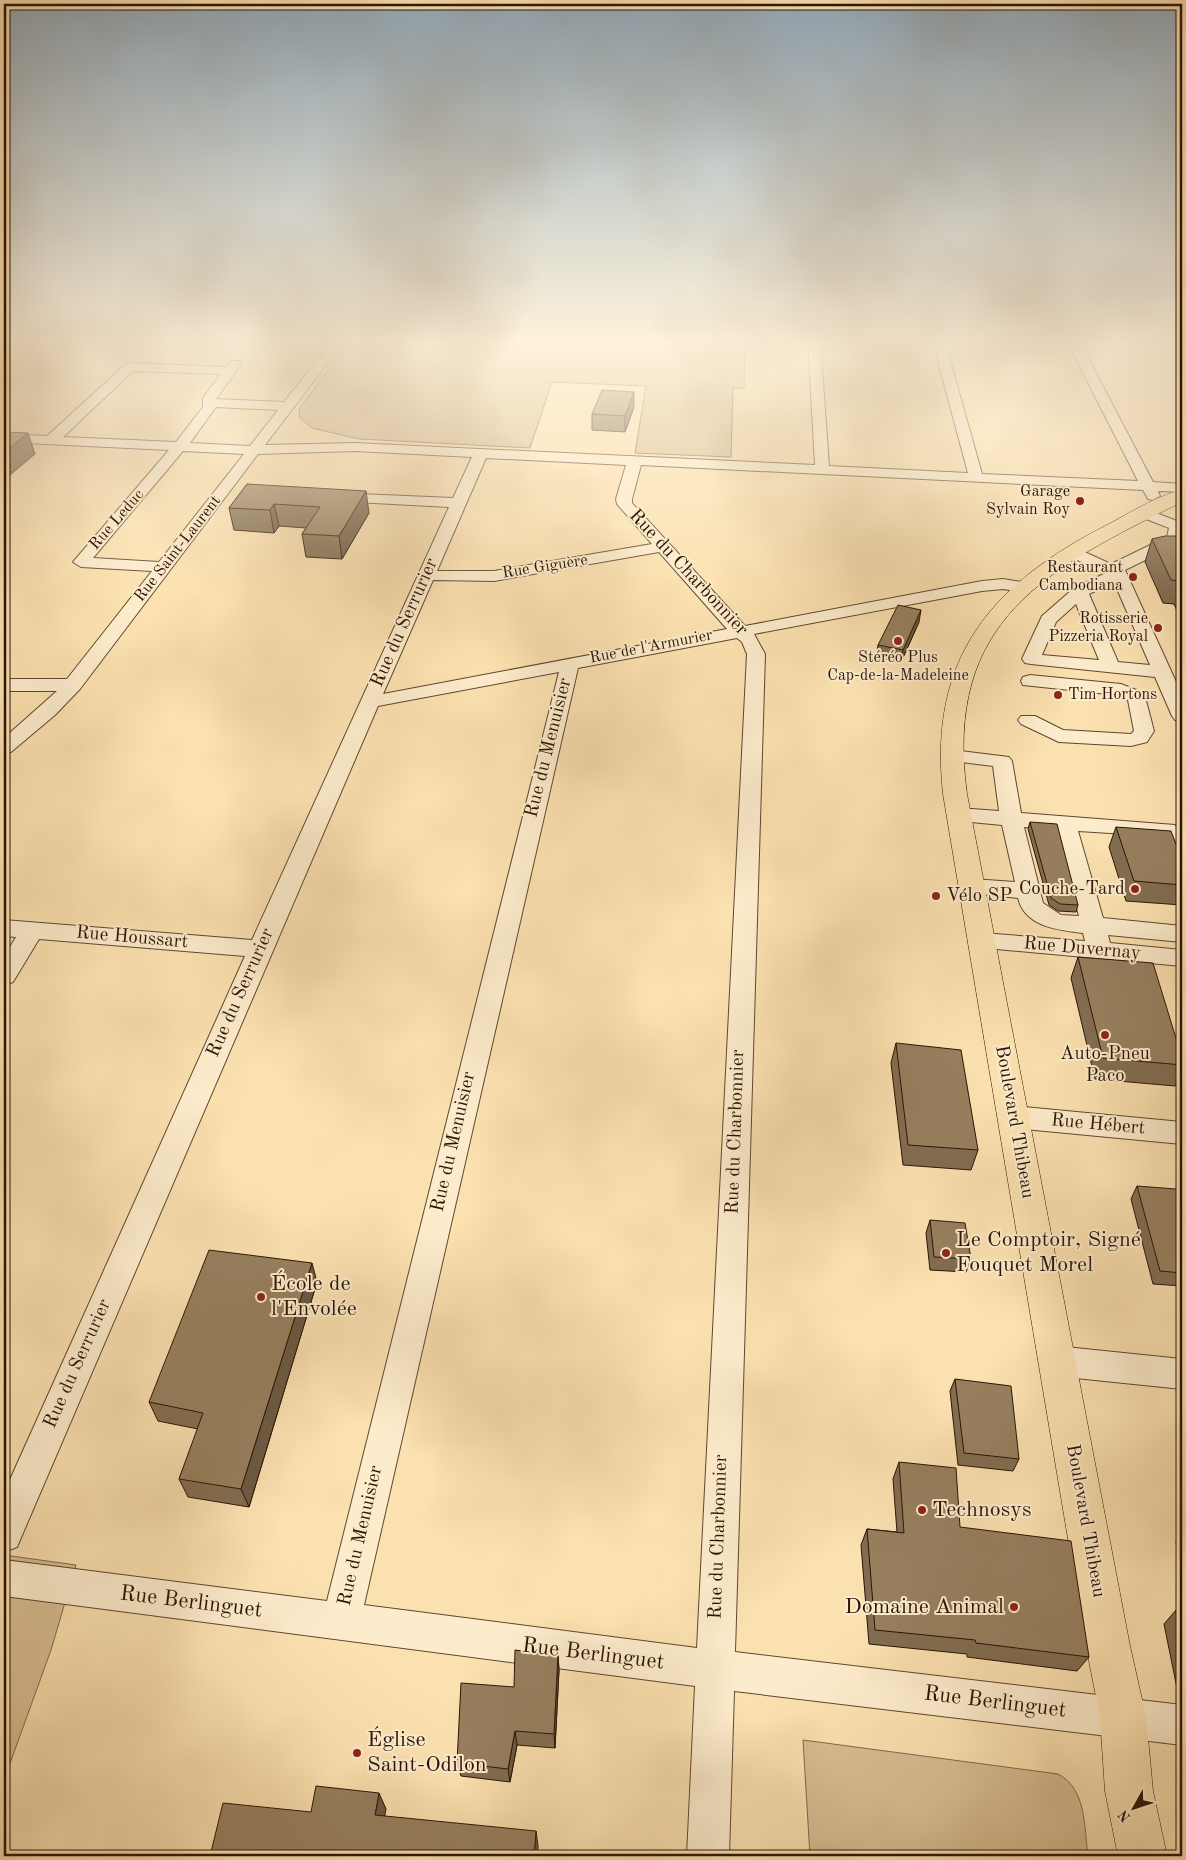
<svg xmlns="http://www.w3.org/2000/svg" width="1186" height="1860" viewBox="0 0 1186 1860" font-family="'Old Standard TT',serif">
	<style>
		.green { fill: #d8be93; stroke: #81694c }
		.lines { fill: none; stroke-linecap: round; stroke-linejoin: round }
		.minor-casing { stroke: #5e4730; stroke-width: 2 }
		.major-casing { stroke: #2a1405; stroke-width: 1 }
		.minor { fill: #fdeccc; fill-rule: evenodd }
		.major { fill: #fce1b0; fill-rule: evenodd }
		.wall { fill: #826d51; stroke: #2a1405 }
		.shaded-wall { fill: #6a5942; stroke: #2a1405 }
		.building { fill: #977f5e; stroke: #2a1405 }
		.poi-dot { fill: #8f2418; stroke: #fdeccc; stroke-width: 2 }
		.labels { text-anchor: middle; dominant-baseline: central; stroke-width: 4; stroke-linejoin: round; paint-order: stroke }
		.far-poi-label { font-size: 16px; fill: #2a1405; stroke: #fdeccc; text-anchor: end }
		.far-street-label { font-size: 16px; fill: #2a1405; stroke: #fdeccc }
		.street-label { font-size: 19px; fill: #2a1405; stroke: #fdeccc }
		.poi-label { font-size: 19px; fill: #2a1405; stroke: #fdeccc; text-anchor: end }
		.near-poi-label { font-size: 22px; fill: #2a1405; stroke: #fdeccc; text-anchor: start }
		.near-street-label { font-size: 22px; fill: #2a1405; stroke: #fdeccc }
	</style>
	<rect width="100%" height="100%" fill="#fce1b0"/>
	<filter id="stains"><feTurbulence type="fractalNoise" baseFrequency=".004" numOctaves="4"/><feColorMatrix values="0 0 0 0 .2 0 0 0 0 .09 0 0 0 0 .02 0 0 0 .5 -.17"/></filter>
	<radialGradient id="worn" r=".72"><stop offset=".6" stop-color="#630" stop-opacity="0"/><stop offset="1" stop-color="#630" stop-opacity=".3"/></radialGradient>
	<g class="green">
		<path d="M351 339H745L744 388H733L731 457 635 453 646 386 552 382 530 448 359 439 312 428 300 418 299 409Z"/>
		<path d="M4 1555 76 1565 51 1650 4 1780Z"/>
		<path d="M803 1740 1058 1774C1087 1789 1084 1828 1088 1856H810Z"/>
	</g>
	<g class="lines">
		<defs>
			<g id="minor">
				<path d="M334 339H346L265 445 355 443 815 465 808 339H820L829 466 968 473 932 339H944L982 474 1138 481 1066 339H1078L1153 482 1182 484V492L1158 491 1160 496 1153 500 1148 499 1143 490 641 465 632 499V503L745 626 982 581 1003 579 1028 583 1030 587 1028 591 1022 592 1003 589 982 591 754 634 765 654 735 1652 1182 1705V1745L734 1691 729 1856H687L695 1686 4 1596V1560L327 1601 559 672 378 706 17 1547 4 1552V1493L245 956 39 939 13 982 4 985V957L16 937 4 936V920L252 940 449 507 336 501 329 497 336 493 453 498 472 457 355 451 258 454 80 689 55 715 11 752 4 754V738L57 691H4V679H67L152 571 81 567 73 562 169 450 4 442V434L47 436 126 364 130 363 226 367 231 361H239L241 364 216 399 284 402ZM133 371 221 374 203 398V407L176 442 63 437ZM216 407 278 410 250 446 190 443ZM183 451 244 454 159 562 93 558ZM486 458 626 465 616 499 617 504 652 544 494 571H437ZM659 552 727 629 383 694 433 580 494 581ZM737 638 742 642 747 654 697 1648 364 1605 578 668Z"/>
				<path d="M1146 509 1182 523V538L1180 543 1125 570 1182 695V722L1175 720 1172 716 1155 677 1031 664 1025 663 1022 659 1042 616 1074 588 1106 573 1066 555 1064 552 1066 549H1078L1111 564 1167 537 1169 528 1141 517 1138 514 1141 511ZM1114 582 1150 665 1118 662 1089 594ZM1076 604 1099 660 1042 655 1056 622Z"/>
				<path d="M1030 675 1121 684 1144 693 1154 731 1147 742 1131 746 1059 742 1021 724 1018 720 1021 716H1035L1063 730 1131 734 1134 731 1128 700 1117 695 1023 685 1021 681 1023 677Z"/>
				<path d="M952 750 1009 757 1012 761 1021 813 1175 825 1182 841V874L1174 872 1159 836 1078 831 1103 918 1182 926V942L1108 935 1110 943 1182 950V966L974 947 970 941 974 935 982 933 1085 941 1083 933C1058 930 1025 927 1018 898L964 892 961 887 964 882 972 879 1015 882 1002 825 950 820 947 815 950 810 958 808 999 811 993 766 945 760 942 756 945 752ZM1024 827 1056 829 1079 916 1061 915 1043 903Z"/>
				<path d="M1014 1106 1182 1122V1144L1014 1128 1004 1125 1000 1117 1004 1109Z"/>
				<path d="M1056 1346 1182 1359V1389L1056 1376 1045 1372 1040 1361 1045 1350Z"/>
			</g>
			<path id="major" d="M1182 490V502C1047 569 943 619 967 794L1130 1646 1146 1717 1153 1791 1167 1856H1118L1105 1791 1100 1717 1086 1646 943 794C928 658 991 584 1107 525 1130 513 1156 496 1182 490Z"/>
		</defs>
		<use href="#minor" class="minor-casing"/>
		<use href="#major" class="major-casing"/>
		<use href="#minor" class="minor"/>
		<use href="#major" class="major"/>
	</g>
	<g class="wall">
		<path d="M634 407 625 432 592 430V414Z"/>
		<path d="M247 484 369 513 342 559 306 557 302 534 306 528 279 526 274 533 234 530 229 508Z"/>
		<path d="M1182 536V622L1174 604 1163 603 1145 562 1152 539Z"/>
		<path d="M919 622 901 662 876 657 878 645Z"/>
		<path d="M1030 822 1078 905 1076 912 1058 911 1049 905 1028 829Z"/>
		<path d="M1116 827 1182 860V905L1126 901 1109 847Z"/>
		<path d="M1078 957 1182 1058V1070L1175 1086 1095 1079 1071 978Z"/>
		<path d="M896 1043 978 1150 971 1170 903 1165 891 1063Z"/>
		<path d="M1137 1186 1182 1208V1286L1153 1284 1131 1199Z"/>
		<path d="M930 1220 971 1259 966 1272 930 1270 926 1233Z"/>
		<path d="M317 1282 249 1507 188 1497 179 1479 198 1429 158 1421 149 1402Z"/>
		<path d="M955 1379 1019 1459 1013 1471 958 1465 950 1391Z"/>
		<path d="M899 1462 960 1527 1089 1657 1077 1671 967 1657V1654L869 1644 861 1545 867 1529 897 1532 893 1479Z"/>
		<path d="M1182 1534V1572L1176 1542Z"/>
		<path d="M1176 1610 1182 1611V1703H1180L1164 1624Z"/>
		<path d="M558 1655 559 1670 555 1748 517 1745 510 1782 461 1776 457 1763 514 1687Z"/>
	</g>
	<g class="shaded-wall">
		<path d="M634 392V407L625 432V416Z"/>
		<path d="M28 433 35 454 4 480V453Z"/>
		<path d="M366 491 369 513 342 559 339 536Z"/>
		<path d="M274 504 279 526 274 533 270 510Z"/>
		<path d="M921 610 919 622 901 662 903 650Z"/>
		<path d="M312 1263 317 1282 249 1507 241 1489Z"/>
		<path d="M558 1655 559 1670 555 1748 554 1734Z"/>
		<path d="M515 1731 517 1745 510 1782 508 1769Z"/>
		<path d="M379 1793 386 1809 382 1831 375 1815Z"/>
		<path d="M536 1831 538 1846V1856H534Z"/>
	</g>
	<g class="building">
		<path d="M602 390 634 392 625 416 592 414Z"/>
		<path d="M4 432 28 433 4 453Z"/>
		<path d="M247 484 366 491 339 536 302 534 320 507 274 504 270 510 229 508Z"/>
		<path d="M1165 536H1182V581L1171 580 1152 539Z"/>
		<path d="M898 605 921 610 903 650 878 645Z"/>
		<path d="M1030 822 1057 824 1078 905 1060 904 1051 898Z"/>
		<path d="M1116 827 1171 831 1182 860V885L1134 881Z"/>
		<path d="M1078 957 1153 963 1182 1058V1065L1103 1058Z"/>
		<path d="M896 1043 961 1050 978 1150 908 1145Z"/>
		<path d="M1137 1186 1176 1189 1182 1208V1273L1160 1271Z"/>
		<path d="M930 1220 965 1223 971 1259 934 1257Z"/>
		<path d="M209 1250 312 1263 241 1489 179 1479 203 1413 149 1402Z"/>
		<path d="M955 1379 1011 1386 1019 1459 964 1453Z"/>
		<path d="M899 1462 956 1468 960 1527 1071 1541 1089 1657 976 1643 975 1640 875 1630 867 1529 904 1533Z"/>
		<path d="M1176 1610 1182 1611V1639Z"/>
		<path d="M515 1650 558 1655 554 1734 515 1731 508 1769 457 1763 461 1683 514 1687Z"/>
		<path d="M316 1786 379 1793 375 1815 536 1831 534 1856H210L223 1803 311 1812Z"/>
	</g>
	<linearGradient id="sky" x2="0" y2="1"><stop stop-color="#93aaba"/><stop offset="0.57" stop-color="#fef2db"/><stop offset="1" stop-color="#fef2db" stop-opacity="0"/></linearGradient>
	<rect width="1186" height="599" fill="url(#sky)"/>
	<g class="poi-dot">
		<circle cx="1080" cy="501" r="5"/>
		<circle cx="1133" cy="577" r="5"/>
		<circle cx="1158" cy="628" r="5"/>
		<circle cx="898" cy="641" r="5"/>
		<circle cx="1058" cy="695" r="5"/>
		<circle cx="1135" cy="889" r="5"/>
		<circle cx="936" cy="896" r="5"/>
		<circle cx="1105" cy="1035" r="5"/>
		<circle cx="946" cy="1253" r="5"/>
		<circle cx="261" cy="1297" r="5"/>
		<circle cx="922" cy="1510" r="5"/>
		<circle cx="1014" cy="1607" r="5"/>
		<circle cx="357" cy="1753" r="5"/>
	</g>
	<g class="labels">
		<g class="far-poi-label">
			<text x="1070" y="492">Garage<tspan x="1070" dy="18">Sylvain Roy</tspan></text>
			<text x="1123" y="568">Restaurant<tspan x="1123" dy="18">Cambodiana</tspan></text>
			<text x="1148" y="619">Rotisserie<tspan x="1148" dy="18">Pizzeria Royal</tspan></text>
			<text x="898" y="658" text-anchor="middle">Stéréo Plus<tspan x="898" dy="18">Cap-de-la-Madeleine</tspan></text>
			<text x="1068" y="695" text-anchor="start">Tim Hortons</text>
		</g>
		<g class="far-street-label">
			<text transform="translate(117 520) rotate(-49)">Rue Leduc</text>
			<text transform="translate(178 549) rotate(-52)">Rue Saint-Laurent</text>
			<text transform="translate(545 567) rotate(-9)">Rue Giguère</text>
			<text transform="translate(651 647) rotate(-11)">Rue de l'Armurier</text>
		</g>
		<g class="street-label">
			<text transform="translate(688 573) rotate(47)">Rue du Charbonnier</text>
			<text transform="translate(405 623) rotate(-66)">Rue du Serrurier</text>
			<text transform="translate(549 748) rotate(-76)">Rue du Menuisier</text>
			<text transform="translate(132 938) rotate(5)">Rue Houssart</text>
			<text transform="translate(1082 949) rotate(5)">Rue Duvernay</text>
			<text transform="translate(241 993) rotate(-66)">Rue du Serrurier</text>
			<text transform="translate(1014 1122) rotate(80)">Boulevard Thibeau</text>
			<text transform="translate(1098 1125) rotate(5)">Rue Hébert</text>
			<text transform="translate(736 1132) rotate(-88)">Rue du Charbonnier</text>
			<text transform="translate(454 1142) rotate(-77)">Rue du Menuisier</text>
			<text transform="translate(78 1364) rotate(-66)">Rue du Serrurier</text>
			<text transform="translate(1085 1521) rotate(80)">Boulevard Thibeau</text>
			<text transform="translate(361 1536) rotate(-77)">Rue du Menuisier</text>
			<text transform="translate(719 1537) rotate(-88)">Rue du Charbonnier</text>
		</g>
		<g class="poi-label">
			<text x="1125" y="889">Couche-Tard</text>
			<text x="946" y="896" text-anchor="start">Vélo SP</text>
			<text x="1105" y="1054" text-anchor="middle">Auto-Pneu<tspan x="1105" dy="22">Paco</tspan></text>
		</g>
		<g class="near-poi-label">
			<text x="956" y="1240">Le Comptoir, Signé<tspan x="956" dy="25">Fouquet Morel</tspan></text>
			<text x="271" y="1284">École de<tspan x="271" dy="25">l'Envolée</tspan></text>
			<text x="932" y="1510">Technosys</text>
			<text x="1004" y="1607" text-anchor="end">Domaine Animal</text>
			<text x="367" y="1740">Église<tspan x="367" dy="25">Saint-Odilon</tspan></text>
		</g>
		<g class="near-street-label">
			<text transform="translate(191 1602) rotate(7)">Rue Berlinguet</text>
			<text transform="translate(593 1654) rotate(7)">Rue Berlinguet</text>
			<text transform="translate(995 1702) rotate(7)">Rue Berlinguet</text>
		</g>
	</g>
	<rect width="1186" height="1860" fill="none" stroke="#fce1b0" stroke-width="20"/>
	<rect x="5" y="5" width="1176" height="1850" fill="none" stroke="#2a1405" stroke-width="2.5"/>
	<rect x="10" y="10" width="1166" height="1840" fill="none" stroke="#2a1405"/>
	<g transform="translate(1134 1808) rotate(230)" stroke="#fdeccc" stroke-width="4" paint-order="stroke">
	<path d="M0-4L9 19L0 12L-9 19Z" fill="#2a1405"/>
	<text y="-8" font-size="14" font-weight="bold" text-anchor="middle" fill="#2a1405">N</text>
	</g>
	<rect width="100%" height="100%" filter="url(#stains)"/>
	<rect width="100%" height="100%" fill="url(#worn)"/>
</svg>
